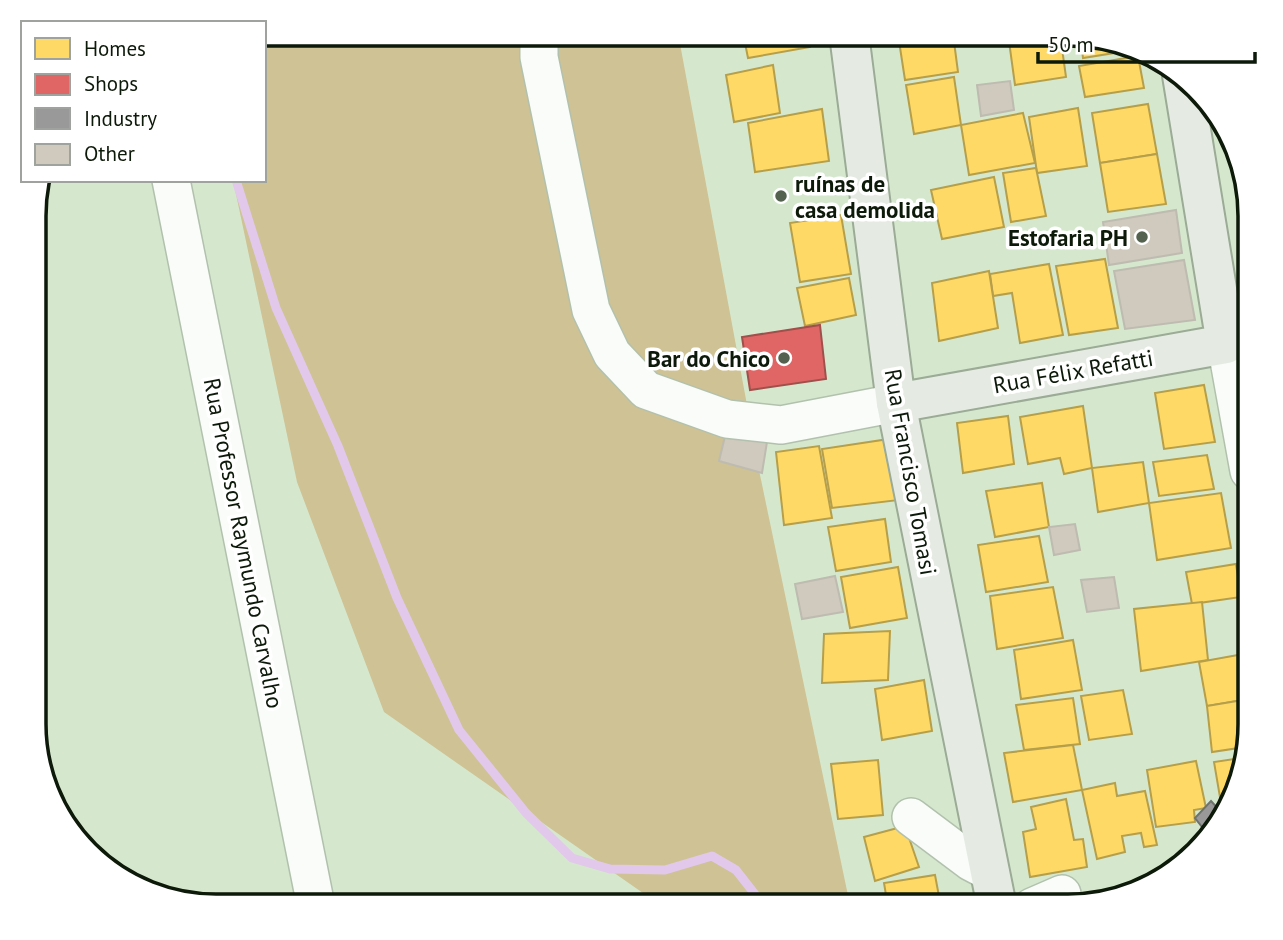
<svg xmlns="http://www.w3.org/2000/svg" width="1283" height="940" viewBox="0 0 1283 940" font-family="'PT Sans',sans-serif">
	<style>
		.forest { fill: #cfc294 }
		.homes { fill: #ffd966; stroke: #b69f4a; stroke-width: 2 }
		.shops { fill: #e06666; stroke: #a14f4a; stroke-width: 2 }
		.industry { fill: #999; stroke: #6f736e; stroke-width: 2 }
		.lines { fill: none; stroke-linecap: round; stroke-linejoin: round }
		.stream { stroke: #e2c8ea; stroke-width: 9 }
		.building { fill: #cfc9be; stroke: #bebbb0; stroke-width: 2 }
		.minor-casing { stroke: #b2c1ad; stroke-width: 40 }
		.major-casing { stroke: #9bab96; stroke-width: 42 }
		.minor { stroke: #f9fcf8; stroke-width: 37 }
		.major { stroke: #e5ebe2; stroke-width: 38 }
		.poi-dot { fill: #53614e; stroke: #fff; stroke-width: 2.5 }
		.labels { text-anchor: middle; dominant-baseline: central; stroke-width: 7; stroke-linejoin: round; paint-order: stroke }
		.poi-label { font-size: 23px; font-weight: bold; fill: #0d1909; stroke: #fff; text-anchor: end }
		.street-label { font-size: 23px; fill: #0d1909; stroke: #fff }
		.rim { fill: none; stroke: #0d1909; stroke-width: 3.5 }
	</style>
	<rect width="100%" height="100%" fill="#d5e8ce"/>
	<path class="forest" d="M264 33H678L760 475 850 905 663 907 384 712 297 482 233 180H264Z"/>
	<g class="homes">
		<path d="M743 33 807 34 810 47 748 58Z"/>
		<path d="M953 34 958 72 905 80 899 41Z"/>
		<path d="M1008 34H1060L1066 77 1015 85Z"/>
		<path d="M1080 34 1127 51 1083 58Z"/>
		<path d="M1138 56 1144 88 1085 97 1079 66Z"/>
		<path d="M773 65 780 113 734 122 726 75Z"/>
		<path d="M954 77 961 125 914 134 906 85Z"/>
		<path d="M1148 104 1157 154 1100 163 1092 113Z"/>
		<path d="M1078 108 1087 166 1037 173 1029 117Z"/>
		<path d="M822 109 829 161 755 172 748 123Z"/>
		<path d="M1023 113 1035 163 969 175 961 125Z"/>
		<path d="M1157 154 1166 204 1108 212 1100 163Z"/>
		<path d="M1036 168 1046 216 1011 222 1003 173Z"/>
		<path d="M994 177 1004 227 942 239 931 190Z"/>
		<path d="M841 215 851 274 800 282 790 223Z"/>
		<path d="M1105 259 1118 328 1069 335 1056 266Z"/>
		<path d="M1049 264 1063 335 1020 343 1012 293 993 296 990 274Z"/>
		<path d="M989 271 998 328 939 341 932 283Z"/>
		<path d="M849 278 856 315 805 326 797 288Z"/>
		<path d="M1204 385 1215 442 1164 449 1155 393Z"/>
		<path d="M1083 406 1092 468 1064 474 1060 458 1028 464 1020 417Z"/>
		<path d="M1008 416 1014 464 963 473 957 423Z"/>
		<path d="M889 439 899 500 832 508 822 449Z"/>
		<path d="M819 446 832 518 784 525 776 452Z"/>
		<path d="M1207 455 1214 489 1159 496 1153 462Z"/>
		<path d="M1143 462 1149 503 1098 512 1092 468Z"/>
		<path d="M1042 483 1049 527 995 537 986 491Z"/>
		<path d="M1221 493 1231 548 1157 560 1149 503Z"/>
		<path d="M885 519 891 562 836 571 828 527Z"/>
		<path d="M1039 536 1048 582 986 592 978 545Z"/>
		<path d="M1236 564 1241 597 1192 604 1186 572Z"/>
		<path d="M898 567 907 618 850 628 841 577Z"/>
		<path d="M1053 587 1063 638 997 649 990 596Z"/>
		<path d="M1202 602 1208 660 1141 671 1134 609Z"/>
		<path d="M890 631 888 680 822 683 824 634Z"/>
		<path d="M1073 640 1082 690 1021 699 1014 650Z"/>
		<path d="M1249 653V699L1207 706 1199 662Z"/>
		<path d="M924 680 932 731 882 740 875 689Z"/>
		<path d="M1123 690 1132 734 1089 740 1081 696Z"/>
		<path d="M1073 698 1080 744 1024 750 1016 705Z"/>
		<path d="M1249 699V736L1245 747 1212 752 1207 706Z"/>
		<path d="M1073 745 1082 790 1013 802 1004 753Z"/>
		<path d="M1241 758 1222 809 1214 762Z"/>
		<path d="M878 760 883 815 838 819 831 764Z"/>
		<path d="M1196 761 1206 808 1194 810 1195 822 1156 827 1147 770Z"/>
		<path d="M1115 783 1117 796 1145 791 1157 845 1144 847 1141 833 1122 836 1125 852 1097 859 1082 790Z"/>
		<path d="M1066 799 1074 840 1083 839 1087 867 1030 877 1023 832 1036 829 1031 807Z"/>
		<path d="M905 826 919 867 875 881 864 837Z"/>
		<path d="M935 875 941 907H888L884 883Z"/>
	</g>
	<path class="shops" d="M820 325 826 379 750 390 742 337Z"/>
	<path class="industry" d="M1211 801 1221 812 1210 837 1195 818Z"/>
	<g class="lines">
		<path class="stream" d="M236 180 276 308 338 446 397 598 459 730 526 813 572 858 610 869 665 870 712 856 736 870 765 907"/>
	</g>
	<g class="building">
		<path d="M1010 81 1014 110 981 116 977 85Z"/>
		<path d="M1176 210 1182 253 1109 265 1103 222Z"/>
		<path d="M1184 260 1195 320 1125 329 1114 271Z"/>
		<path d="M727 428 767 442 762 473 719 461Z"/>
		<path d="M1075 524 1080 550 1054 555 1049 527Z"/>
		<path d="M835 576 843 612 802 619 795 584Z"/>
		<path d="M1114 577 1119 608 1087 612 1081 580Z"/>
	</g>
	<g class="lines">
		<defs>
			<g id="minor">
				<path d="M539 33V57L591 310 612 354 646 390 727 419 781 425 896 403"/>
				<path d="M171 180 316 906"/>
				<path d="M1249 340 1226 344 1249 471"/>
				<path d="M911 817 971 862 990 872"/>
				<path d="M1032 907 1062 894"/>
			</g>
			<g id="major">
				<path d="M849 34 896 403 997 907"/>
				<path d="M896 403 1226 344 1182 75"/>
			</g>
		</defs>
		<use href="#minor" class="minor-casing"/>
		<use href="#major" class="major-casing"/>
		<use href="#minor" class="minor"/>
		<use href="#major" class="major"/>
	</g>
	<g class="poi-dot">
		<circle cx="781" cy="196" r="7"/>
		<circle cx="1142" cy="237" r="7"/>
		<circle cx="784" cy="358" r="7"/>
	</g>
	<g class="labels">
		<g class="poi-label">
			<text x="795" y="183" text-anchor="start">ruínas de<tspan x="795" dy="26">casa demolida</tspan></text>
			<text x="1128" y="237">Estofaria PH</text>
			<text x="770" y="358">Bar do Chico</text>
		</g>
		<g class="street-label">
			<text transform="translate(1073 371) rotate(-10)">Rua Félix Refatti</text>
			<text transform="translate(911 472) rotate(80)">Rua Francisco Tomasi</text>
			<text transform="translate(244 543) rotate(79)">Rua Professor Raymundo Carvalho</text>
		</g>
	</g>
	<path d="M0 0H1283V940H0ZM216 46H1068A170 170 0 0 1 1238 216V724A170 170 0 0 1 1068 894H216A170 170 0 0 1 46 724V216A170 170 0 0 1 216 46Z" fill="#fff" fill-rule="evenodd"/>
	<path class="rim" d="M216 46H1068A170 170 0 0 1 1238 216V724A170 170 0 0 1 1068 894H216A170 170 0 0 1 46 724V216A170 170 0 0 1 216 46Z"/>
	<rect x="21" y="21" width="245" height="161" fill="#ffffff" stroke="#9ea39d" stroke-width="2"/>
	<rect x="35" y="38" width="35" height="21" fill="#ffd966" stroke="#9ea39d" stroke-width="2"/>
	<text x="84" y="56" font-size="21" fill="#0d1909">Homes</text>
	<rect x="35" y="74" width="35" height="21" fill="#e06666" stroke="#9ea39d" stroke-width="2"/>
	<text x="84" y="91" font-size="21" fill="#0d1909">Shops</text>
	<rect x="35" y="108" width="35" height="21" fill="#999999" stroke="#9ea39d" stroke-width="2"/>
	<text x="84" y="126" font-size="21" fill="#0d1909">Industry</text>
	<rect x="35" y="144" width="35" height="21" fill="#cfc9be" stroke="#9ea39d" stroke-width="2"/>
	<text x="84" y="161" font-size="21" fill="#0d1909">Other</text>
	<path d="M1038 52v10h217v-10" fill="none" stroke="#0d1909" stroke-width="3.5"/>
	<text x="1048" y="52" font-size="21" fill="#0d1909" stroke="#ffffff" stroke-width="5" paint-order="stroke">50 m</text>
</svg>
